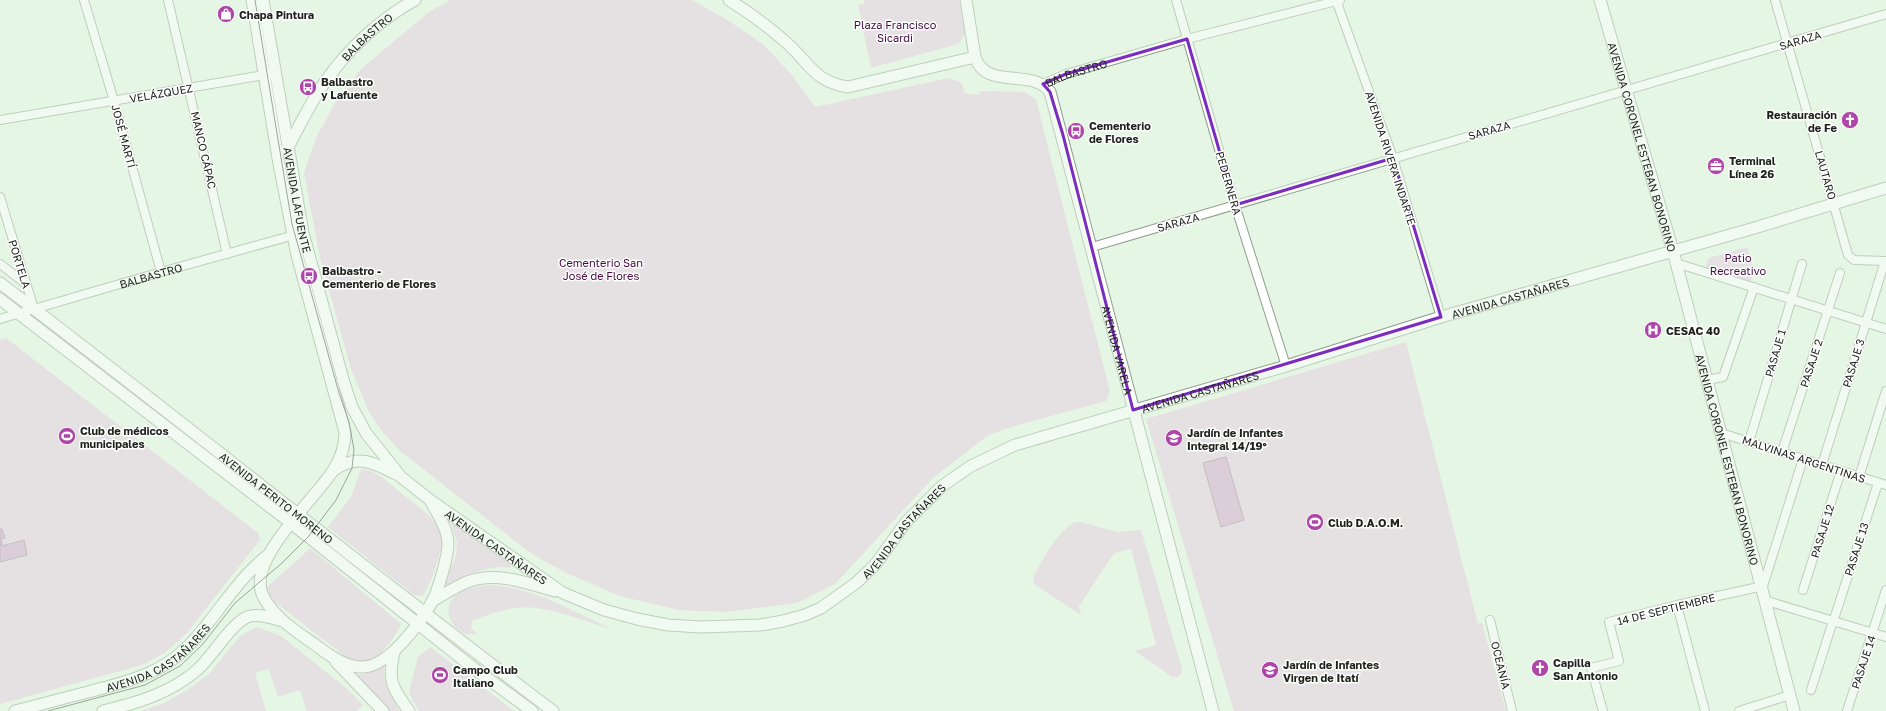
<svg xmlns="http://www.w3.org/2000/svg" width="1886" height="711" viewBox="0 0 1886 711" font-family="'Golos Text',sans-serif">
	<style>
		.green { fill: #e4c5e0 }
		.water { fill: #cf9ec9; stroke: #9a7995 }
		.lines { fill: none; stroke-linecap: round; stroke-linejoin: round }
		.street-casing { stroke: #8f9d8d; stroke-width: 10 }
		.secondary-casing { stroke: #8f9d8d; stroke-width: 13 }
		.street { stroke: #fff; stroke-width: 8 }
		.secondary { stroke: #fff; stroke-width: 11 }
		.tram { stroke: #3f453d; stroke-width: 1 }
		.marked { fill: none; stroke: #7b2cbf; stroke-width: 3; stroke-linejoin: round }
		.labels { text-anchor: middle; dominant-baseline: central; stroke-width: 3; stroke-linejoin: round; paint-order: stroke }
		.poi-label { font-size: 11px; font-weight: bold; fill: #1d221c; stroke: #fff; text-anchor: start }
		.park-label { font-size: 11px; fill: #460c43; stroke: #fff }
		.street-label { font-size: 11px; fill: #1d221c; stroke: #fff }
	</style>
	<rect width="100%" height="100%" fill="#e6f6e4"/>
	<g class="green">
		<path d="M450 0H692L729 21 765 46 791 74 815 107 949 78 962 83 964 93 978 95 981 91 1025 92 1036 100 1110 392 1106 401 1008 428 987 436 933 478 835 584 797 603 726 612 678 610 620 596 566 573 529 552 399 450 381 430 369 412 351 369 320 258 304 173 316 138 336 101 360 70 429 12Z"/>
		<path d="M864 0H959L965 34 958 44 871 68 858 5 864 4Z"/>
		<path d="M1747 247 1754 271 1751 281 1706 268 1709 258Z"/>
		<path d="M6 338 258 533 260 540 186 634 165 653 142 665 0 704V340Z"/>
		<path d="M1406 342 1478 624 1482 623 1506 711H1234L1146 419Z"/>
		<path d="M361 469C377 470 388 483 400 492 414 504 439 518 442 538 443 547 439 557 436 565 433 575 429 587 423 596L414 595 328 527 351 497Z"/>
		<path d="M451 520 510 564 511 566 510 568C493 563 457 577 444 588L442 587 456 556 457 543Z"/>
		<path d="M1075 522H1081L1117 532 1141 530 1181 665 1182 672 1178 677H1172L1135 651 1156 645 1131 549 1114 553 1079 606 1081 615 1034 584 1033 577C1044 559 1056 532 1075 522Z"/>
		<path d="M310 548 401 624C400 630 380 657 374 659 365 663 358 663 350 660L271 599 267 587 299 559Z"/>
		<path d="M488 585C532 586 574 612 613 630 588 622 562 611 536 608 515 605 491 613 472 621L471 628 478 634C474 634 467 635 463 633 449 626 443 607 455 596 464 588 477 587 488 585Z"/>
		<path d="M257 627 281 636 346 688 363 705 357 711H307L300 690 278 697 269 669 255 673 266 711H141L164 703 186 691 209 674 240 636Z"/>
		<path d="M430 647 514 711H419L409 693 418 657Z"/>
		<path d="M384 665C383 686 389 694 400 711H386L353 675C365 675 374 672 384 665Z"/>
	</g>
	<g class="water">
		<path d="M1226 457 1244 520 1221 527 1203 463Z"/>
		<path d="M0 529H2L5 538 1 539 2 546 24 540 27 555 0 562Z"/>
	</g>
	<g class="lines">
		<defs>
			<g id="street">
				<path d="M84 0 114 101 161 272"/>
				<path d="M168 0 227 254"/>
				<path d="M1176 0 1235 205 1286 366"/>
				<path d="M1336 0 1393 158 1441 317"/>
				<path d="M1775 0 1848 255 1854 260 1886 261"/>
				<path id="s1" d="M1043 84 1066 74 1187 39 1340 0"/>
				<path d="M0 120 270 74"/>
				<path d="M0 197 34 309"/>
				<path d="M1092 247 1886 14"/>
				<path d="M1676 263 1886 329"/>
				<path d="M0 264 26 284"/>
				<path id="s2" d="M0 319 161 272 298 234"/>
				<path d="M1707 380 1723 377 1754 287"/>
				<path d="M1721 433 1886 485"/>
				<path d="M1749 442 1802 264"/>
				<path d="M1782 452 1840 273"/>
				<path d="M1822 465 1885 261"/>
				<path d="M1859 477 1886 391"/>
				<path d="M1803 590 1841 471"/>
				<path d="M1767 601 1886 637"/>
				<path d="M1677 605 1705 711"/>
				<path d="M1835 616 1878 483"/>
				<path d="M1490 620 1512 711"/>
				<path d="M1811 690 1833 621"/>
				<path d="M1603 711 1591 668 1619 661 1609 622 1677 605 1763 586 1803 459"/>
				<path d="M1739 711 1790 695"/>
				<path d="M1847 711 1886 590"/>
			</g>
			<g id="secondary">
				<path d="M252 0 279 164 297 255 345 432C345 446 341 458 334 469 316 499 245 560 263 596 275 620 301 634 321 649 333 658 348 668 364 667 390 665 420 623 432 602 438 591 448 556 448 544 448 529 438 515 431 502"/>
				<path id="s3" d="M263 0 303 233 344 383 352 407 366 433 401 477 430 500 563 593 604 610 637 619 668 625 701 627 761 625 783 621 805 615 821 608 856 583 875 565 906 522 942 486 971 466 1015 445 1286 366 1441 317 1751 229 1886 188"/>
				<path d="M729 0C750 13 769 27 788 44 810 64 815 82 848 87L975 57"/>
				<path id="s4" d="M966 0 975 57C986 91 1032 67 1050 92L1213 711"/>
				<path id="s5" d="M1600 0 1673 251 1794 711"/>
				<path id="s6" d="M287 149C299 127 310 103 325 82 347 50 380 19 415 0"/>
				<path id="s7" d="M0 283C186 424 367 571 553 711"/>
				<path d="M0 299 291 523 476 670 532 711"/>
				<path d="M334 470C357 454 373 462 396 474"/>
				<path d="M432 601C443 595 455 587 467 582 496 571 527 583 555 591"/>
				<path d="M394 653C387 681 393 689 409 711"/>
				<path d="M336 662 383 711"/>
				<path id="s8" d="M15 711C39 705 64 698 88 692 129 681 164 674 193 641 217 615 239 577 267 556"/>
				<path d="M103 711C137 703 171 693 197 670 212 657 231 624 247 617 259 613 272 618 283 621"/>
			</g>
		</defs>
		<use href="#street" class="street-casing"/>
		<use href="#secondary" class="secondary-casing"/>
		<use href="#street" class="street"/>
		<use href="#secondary" class="secondary"/>
		<path class="tram" d="M48 711 145 685 180 666 202 645 235 603 282 563 308 537 336 500 352 468 354 450 349 422 339 393 292 224 255 0"/>
	</g>
	<path d="M0 0H1886V711H0ZM1187 39 1235 205 1393 158 1441 317 1133 410 1063 135 1050 92 1043 84 1066 74Z" fill="#e6f6e4" fill-opacity=".55" fill-rule="evenodd"/>
	<path class="marked" d="M1187 39 1235 205 1393 158 1441 317 1133 410 1063 135 1050 92 1043 84 1066 74Z"/>
	<defs>
		<symbol id="shop-disc" viewBox="-11 -11 22 22"><circle r="9.5" fill="#ae46a8" stroke="#fff"/><path d="M-5-2.5h2.3a2.7 3.5 0 0 1 5.4 0H5L5.5 6h-11ZM-1.5-2.5h3a1.5 2.3 0 0 0-3 0Z" fill="#fff"/></symbol>
		<symbol id="bus-disc" viewBox="-11 -11 22 22"><circle r="9.5" fill="#ae46a8" stroke="#fff"/><path d="M-5-6H5V4H4V6H2V4H-2V6H-4V4H-5ZM-3.5-4V0h7V-4ZM-3.5 1.2v1.5H-2V1.2ZM2 1.2v1.5H3.5V1.2Z" fill="#fff"/></symbol>
		<symbol id="church-disc" viewBox="-11 -11 22 22"><circle r="9.5" fill="#ae46a8" stroke="#fff"/><path d="M-1.2-6h2.4v3.5h3.3v2.4h-3.3V6h-2.4V-.1h-3.3v-2.4h3.3Z" fill="#fff"/></symbol>
		<symbol id="office-disc" viewBox="-11 -11 22 22"><circle r="9.5" fill="#ae46a8" stroke="#fff"/><path d="M-6-3h4V-5.5h4V-3h4V5H-6ZM-1-4.5V-3h2v-1.5ZM-6 0V1H6V0Z" fill="#fff"/></symbol>
		<symbol id="hospital-disc" viewBox="-11 -11 22 22"><circle r="9.5" fill="#ae46a8" stroke="#fff"/><path d="M-5-5h3v3.5h4V-5h3V5h-3V1.5h-4V5h-3Z" fill="#fff"/></symbol>
		<symbol id="stadium-disc" viewBox="-11 -11 22 22"><circle r="9.5" fill="#ae46a8" stroke="#fff"/><path d="M0-5a6.5 5 0 1 0 0 10a6.5 5 0 1 0 0-10ZM-3.5-1.8h7v3.6h-7Z" fill="#fff"/></symbol>
		<symbol id="school-disc" viewBox="-11 -11 22 22"><circle r="9.5" fill="#ae46a8" stroke="#fff"/><path d="M0-5L7-2L0 1L-7-2ZM-4 1L0 2.5L4 1V4Q0 6-4 4Z" fill="#fff"/></symbol>
	</defs>
	<g fill-rule="evenodd">
		<use href="#shop-disc" x="216" y="4" width="20" height="20"/>
		<use href="#bus-disc" x="298" y="77" width="20" height="20"/>
		<use href="#church-disc" x="1840" y="110" width="20" height="20"/>
		<use href="#bus-disc" x="1066" y="121" width="20" height="20"/>
		<use href="#office-disc" x="1706" y="156" width="20" height="20"/>
		<use href="#bus-disc" x="299" y="266" width="20" height="20"/>
		<use href="#hospital-disc" x="1643" y="320" width="20" height="20"/>
		<use href="#stadium-disc" x="57" y="426" width="20" height="20"/>
		<use href="#school-disc" x="1164" y="428" width="20" height="20"/>
		<use href="#stadium-disc" x="1305" y="512" width="20" height="20"/>
		<use href="#church-disc" x="1530" y="658" width="20" height="20"/>
		<use href="#school-disc" x="1260" y="660" width="20" height="20"/>
		<use href="#stadium-disc" x="430" y="665" width="20" height="20"/>
	</g>
	<g class="labels">
		<g class="poi-label">
			<text x="239" y="14">Chapa Pintura</text>
			<text x="321" y="81">Balbastro<tspan x="321" dy="13">y Lafuente</tspan></text>
			<text x="1837" y="114" text-anchor="end">Restauración<tspan x="1837" dy="13">de Fe</tspan></text>
			<text x="1089" y="125">Cementerio<tspan x="1089" dy="13">de Flores</tspan></text>
			<text x="1729" y="160">Terminal<tspan x="1729" dy="13">Línea 26</tspan></text>
			<text x="322" y="270">Balbastro -<tspan x="322" dy="13">Cementerio de Flores</tspan></text>
			<text x="1666" y="330">CESAC 40</text>
			<text x="80" y="430">Club de médicos<tspan x="80" dy="13">municipales</tspan></text>
			<text x="1187" y="432">Jardín de Infantes<tspan x="1187" dy="13">Integral 14/19°</tspan></text>
			<text x="1328" y="522">Club D.A.O.M.</text>
			<text x="1553" y="662">Capilla<tspan x="1553" dy="13">San Antonio</tspan></text>
			<text x="1283" y="664">Jardín de Infantes<tspan x="1283" dy="13">Virgen de Itatí</tspan></text>
			<text x="453" y="669">Campo Club<tspan x="453" dy="13">Italiano</tspan></text>
		</g>
		<g class="park-label">
			<text x="895" y="24">Plaza Francisco<tspan x="895" dy="13">Sicardi</tspan></text>
			<text x="1738" y="257">Patio<tspan x="1738" dy="13">Recreativo</tspan></text>
			<text x="601" y="262">Cementerio San<tspan x="601" dy="13">José de Flores</tspan></text>
		</g>
		<g class="street-label">
			<text stroke="none"><textPath href="#s6" startOffset="139">BALBASTRO</textPath></text>
			<text transform="translate(1800 40) rotate(-17)">SARAZA</text>
			<text stroke="none"><textPath href="#s1" startOffset="35">BALBASTRO</textPath></text>
			<text transform="translate(161 93) rotate(-10)">VELÁZQUEZ</text>
			<text transform="translate(1489 130) rotate(-16)">SARAZA</text>
			<text transform="translate(124 136) rotate(75)">JOSÉ MARTÍ</text>
			<text stroke="none"><textPath href="#s5" startOffset="153">AVENIDA CORONEL ESTEBAN BONORINO</textPath></text>
			<text transform="translate(204 150) rotate(77)">MANCO CÁPAC</text>
			<text transform="translate(1391 158) rotate(72)">AVENIDA RIVERA INDARTE</text>
			<text transform="translate(1826 175) rotate(74)">LAUTARO</text>
			<text transform="translate(1229 183) rotate(74)">PEDERNERA</text>
			<text stroke="none"><textPath href="#s3" startOffset="203">AVENIDA LAFUENTE</textPath></text>
			<text transform="translate(1178 222) rotate(-16)">SARAZA</text>
			<text transform="translate(20 264) rotate(73)">PORTELA</text>
			<text stroke="none"><textPath href="#s2" startOffset="157">BALBASTRO</textPath></text>
			<text stroke="none"><textPath href="#s3" startOffset="1742">AVENIDA CASTAÑARES</textPath></text>
			<text stroke="none"><textPath href="#s4" startOffset="412">AVENIDA VARELA</textPath></text>
			<text transform="translate(1775 353) rotate(-74)">PASAJE 1</text>
			<text transform="translate(1811 363) rotate(-72)">PASAJE 2</text>
			<text transform="translate(1853 363) rotate(-73)">PASAJE 3</text>
			<text stroke="none"><textPath href="#s3" startOffset="1418">AVENIDA CASTAÑARES</textPath></text>
			<text stroke="none"><textPath href="#s5" startOffset="477">AVENIDA CORONEL ESTEBAN BONORINO</textPath></text>
			<text transform="translate(1804 459) rotate(18)">MALVINAS ARGENTINAS</text>
			<text stroke="none"><textPath href="#s7" startOffset="350">AVENIDA PERITO MORENO</textPath></text>
			<text stroke="none"><textPath href="#s3" startOffset="1082">AVENIDA CASTAÑARES</textPath></text>
			<text transform="translate(1822 531) rotate(-73)">PASAJE 12</text>
			<text stroke="none"><textPath href="#s3" startOffset="621">AVENIDA CASTAÑARES</textPath></text>
			<text transform="translate(1856 549) rotate(-72)">PASAJE 13</text>
			<text transform="translate(1666 609) rotate(-14)">14 DE SEPTIEMBRE</text>
			<text stroke="none"><textPath href="#s8" startOffset="155">AVENIDA CASTAÑARES</textPath></text>
			<text transform="translate(1863 662) rotate(-72)">PASAJE 14</text>
			<text transform="translate(1501 665) rotate(76)">OCEANÍA</text>
		</g>
	</g>
</svg>
